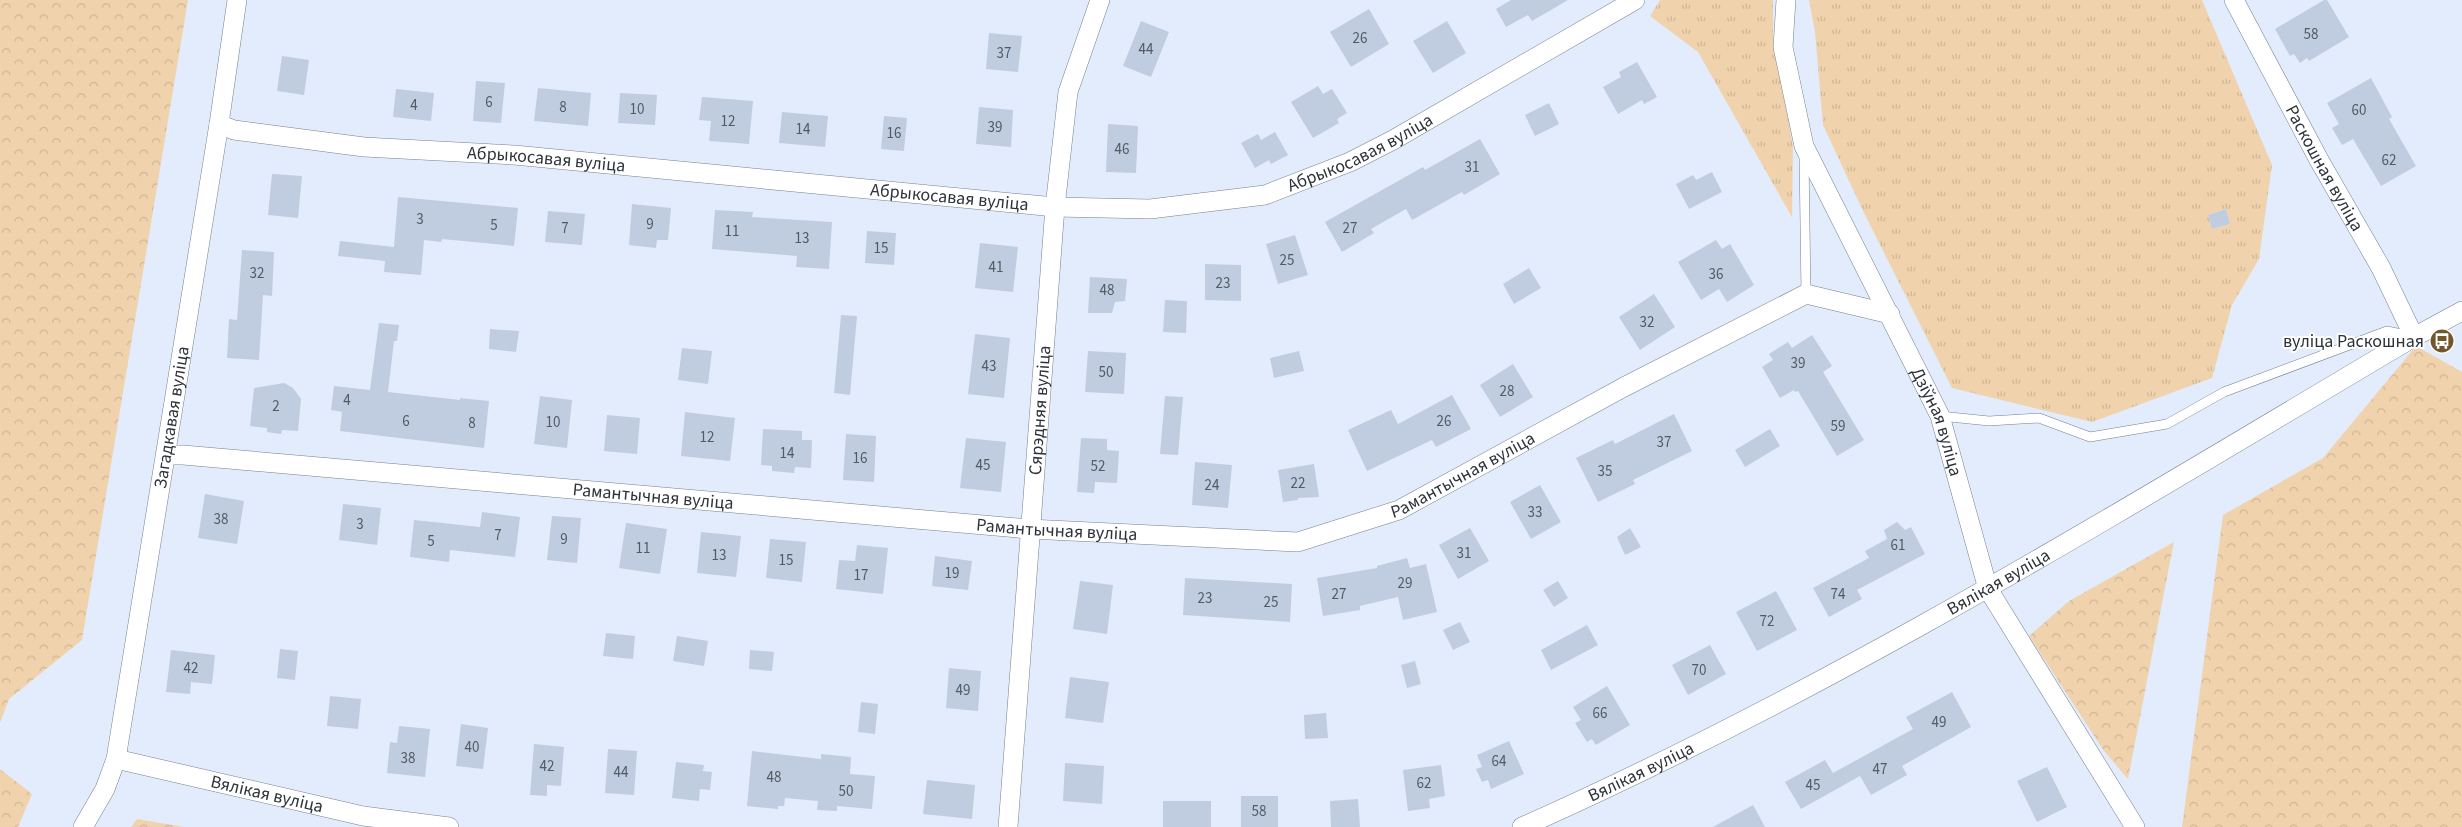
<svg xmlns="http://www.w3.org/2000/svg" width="2462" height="827" viewBox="0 0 2462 827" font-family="'Source Sans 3',sans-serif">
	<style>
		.grass { fill: url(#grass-tufts); fill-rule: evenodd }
		.forest { fill: url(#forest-crowns) }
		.building { fill: #c0cde0 }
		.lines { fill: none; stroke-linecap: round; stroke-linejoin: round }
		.lane-casing { stroke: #758192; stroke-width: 10 }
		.street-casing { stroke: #758192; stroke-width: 20 }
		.lane { stroke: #fff; stroke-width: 9 }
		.street { stroke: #fff; stroke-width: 19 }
		.labels { text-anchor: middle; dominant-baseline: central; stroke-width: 4; stroke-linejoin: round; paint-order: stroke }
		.number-label { font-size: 15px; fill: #525a64 }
		.street-label { font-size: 18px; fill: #2e333b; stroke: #fff }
		.poi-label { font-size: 18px; fill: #2e333b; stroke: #fff; text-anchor: end }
	</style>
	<defs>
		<pattern id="grass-tufts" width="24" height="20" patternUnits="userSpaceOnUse" patternTransform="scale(1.25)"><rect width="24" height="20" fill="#f0d3ad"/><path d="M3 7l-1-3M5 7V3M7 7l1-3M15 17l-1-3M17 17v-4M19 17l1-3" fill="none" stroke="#ceb696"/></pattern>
		<pattern id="forest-crowns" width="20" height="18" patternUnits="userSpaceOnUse" patternTransform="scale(1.25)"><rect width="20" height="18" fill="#f0d3ad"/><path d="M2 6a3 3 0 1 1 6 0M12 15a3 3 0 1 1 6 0" fill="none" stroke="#ceb696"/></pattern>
	</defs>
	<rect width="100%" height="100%" fill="#e2ecfc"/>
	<g class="grass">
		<path d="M1660 0H1773V40L1793 146 1792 217 1698 52 1650 16Z"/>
		<path d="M1809 0H2202L2272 165 2259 259 2232 305 2212 378 2092 422 1952 388 1863 211 1823 125 1815 32ZM2226 209 2230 224 2212 229 2208 215Z"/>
	</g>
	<g class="forest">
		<path d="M0 0H188L82 640 9 699 0 723Z"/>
		<path d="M2416 346 2462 372V827H2182L2223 515 2323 458Z"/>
		<path d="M2174 542 2170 562 2128 779 2104 751 2029 636 2069 601Z"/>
		<path d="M0 769 32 794 18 827H0Z"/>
		<path d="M137 819 184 827H131Z"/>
	</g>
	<g class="building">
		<path d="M1511 0H1568L1532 21 1528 15 1506 27 1496 9Z"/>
		<path d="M2324 0H2327L2349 37 2309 61 2307 58 2300 63 2294 54 2290 56 2275 29Z"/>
		<path d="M1369 9 1389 44 1351 67 1330 32Z"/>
		<path d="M1141 21 1169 32 1151 77 1123 66Z"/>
		<path d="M1447 21 1466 53 1433 73 1413 41Z"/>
		<path d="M989 33 1022 36 1018 72 986 69Z"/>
		<path d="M282 56 309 60 304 95 277 91Z"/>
		<path d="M1637 62 1657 97 1644 104 1642 100 1618 114 1603 87 1621 77 1619 72Z"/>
		<path d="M2371 78 2392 117 2389 119 2416 166 2381 186 2353 139 2342 145 2332 128 2339 124 2327 103Z"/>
		<path d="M476 81 505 83 501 123 473 121Z"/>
		<path d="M1318 86 1323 94 1332 89 1347 113 1337 119 1339 123 1313 138 1291 102Z"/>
		<path d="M538 88 591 93 588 126 534 121Z"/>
		<path d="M396 89 434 93 431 121 393 117Z"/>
		<path d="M620 93 657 95 655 125 618 123Z"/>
		<path d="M702 97 753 101 749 144 709 141 711 121 699 120Z"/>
		<path d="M1549 103 1559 124 1535 136 1525 115Z"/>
		<path d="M979 107 1013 110 1011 147 976 144Z"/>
		<path d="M782 112 828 116 825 147 779 143Z"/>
		<path d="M884 116 907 118 904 151 881 149Z"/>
		<path d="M1108 124 1138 126 1136 173 1106 172Z"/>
		<path d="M1275 132 1288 155 1271 164 1269 160 1255 168 1241 143 1258 134 1261 140Z"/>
		<path d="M1480 139 1500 174 1464 195 1462 192 1412 220 1406 209 1371 229 1374 233 1342 252 1325 222 1423 167 1425 170Z"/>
		<path d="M1712 172 1722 192 1689 209 1676 184 1693 175 1696 180Z"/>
		<path d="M272 174 302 176 298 218 268 215Z"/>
		<path d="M398 197 518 208 514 246 442 239 441 242 424 240 421 275 384 272 385 261 338 256 340 241 394 247Z"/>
		<path d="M632 204 671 208 668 240H657L656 248 629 245Z"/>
		<path d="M2226 209 2230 224 2212 229 2208 215Z"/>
		<path d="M715 210 753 212 752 217 832 222 829 269 796 267 797 256 712 249Z"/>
		<path d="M548 211 585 214 582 245 545 242Z"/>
		<path d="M867 231 896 233 894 265 865 263Z"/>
		<path d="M1295 235 1308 275 1278 284 1266 244Z"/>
		<path d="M1716 240 1722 249 1730 244 1754 285 1727 302 1719 289 1701 300 1678 262Z"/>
		<path d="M980 243 1018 247 1013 292 975 288Z"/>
		<path d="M242 250 274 252 272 296 263 295 259 360 227 358 229 319 237 320Z"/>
		<path d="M1205 264 1241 265V301L1205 300Z"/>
		<path d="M1529 268 1541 288 1514 304 1503 284Z"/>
		<path d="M1090 277 1127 279 1125 301 1115 302 1112 313H1088Z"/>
		<path d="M1654 294 1675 327 1640 350 1619 317Z"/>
		<path d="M1165 300 1187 301 1186 333 1163 332Z"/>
		<path d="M841 315 857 316 850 395 834 393Z"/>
		<path d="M379 323 399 325 397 341H394L388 392 460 400V398L489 401 484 448 340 431 342 412 331 410 334 386 370 390Z"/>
		<path d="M490 329 519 331 516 352 489 349Z"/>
		<path d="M975 334 1010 338 1004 398 968 394Z"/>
		<path d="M1812 335 1832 366 1823 372 1864 440 1837 456 1798 391 1795 392 1794 390 1780 398 1762 367 1773 360 1769 354 1788 342 1792 348Z"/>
		<path d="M682 348 712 351 708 384 678 380Z"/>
		<path d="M1088 351 1126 353 1124 394 1085 392Z"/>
		<path d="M1299 351 1304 371 1274 378 1270 358Z"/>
		<path d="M1513 364 1533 397 1500 417 1480 385Z"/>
		<path d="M284 383 293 388 301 399 298 431 282 430 281 434 267 432V428L250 426 254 388Z"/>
		<path d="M1452 395 1471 429 1436 447 1432 440 1367 471 1348 430 1391 410 1398 424Z"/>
		<path d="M540 396 572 400 567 448 534 444Z"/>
		<path d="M1165 396 1183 397 1178 455 1160 454Z"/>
		<path d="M685 412 735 418 730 461 681 456Z"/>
		<path d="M1674 414 1692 451 1633 480 1635 484 1598 502 1576 458 1613 440 1615 444Z"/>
		<path d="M607 415 640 418 637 454 604 451Z"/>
		<path d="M763 429 802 431V440H812L811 468 795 467 794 473 772 471V466L761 465Z"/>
		<path d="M1770 429 1780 446 1745 467 1735 450Z"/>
		<path d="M846 434 876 436 874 482 843 480Z"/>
		<path d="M966 438 1006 442 1001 492 960 488Z"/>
		<path d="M1081 438 1107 439V450L1119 451 1117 483 1095 482 1094 493 1077 492Z"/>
		<path d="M1195 462 1232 465 1228 508 1192 505Z"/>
		<path d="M1314 464 1319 497 1298 498V500L1283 502 1278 470Z"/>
		<path d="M1540 485 1561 522 1531 539 1510 502Z"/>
		<path d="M205 494 244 501 237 544 198 538Z"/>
		<path d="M343 504 381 508 377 545 339 540Z"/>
		<path d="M482 512 520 517 515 557 450 550 449 562 410 557 414 520 480 527Z"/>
		<path d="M552 516 581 518 577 563 547 560Z"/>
		<path d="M1897 522 1905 530 1911 527 1925 554 1857 590 1862 599 1829 617 1813 588 1869 558 1865 551 1887 539 1884 530Z"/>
		<path d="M626 523 667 529 660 574 619 568Z"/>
		<path d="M1470 528 1489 561 1458 579 1439 545Z"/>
		<path d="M1630 528 1641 547 1625 555 1617 537Z"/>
		<path d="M701 532 741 536 736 577 697 573Z"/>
		<path d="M770 539 806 542 802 582 766 578Z"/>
		<path d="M857 545 888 548 883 594 836 589 839 560 855 561Z"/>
		<path d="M935 556 972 561 968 590 932 586Z"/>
		<path d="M1407 558 1410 568 1426 564 1437 612 1403 620 1398 597 1360 606V610L1323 616 1317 578 1377 568V566Z"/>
		<path d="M1185 578 1292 584 1290 622 1183 615Z"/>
		<path d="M1080 581 1113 585 1107 634 1073 629Z"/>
		<path d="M1558 581 1568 598 1554 607 1543 590Z"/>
		<path d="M1776 591 1797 630 1757 651 1736 612Z"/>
		<path d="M1460 622 1470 642 1453 650 1443 630Z"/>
		<path d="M1587 625 1598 645 1551 670 1541 650Z"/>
		<path d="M606 633 635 636 633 659 603 656Z"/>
		<path d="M677 636 708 641 704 666 673 661Z"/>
		<path d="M1710 645 1726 674 1688 695 1672 665Z"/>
		<path d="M280 649 298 651 295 680 277 678Z"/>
		<path d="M171 650 215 655 212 684 191 682 190 694 166 692Z"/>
		<path d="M750 650 774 652 772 671 749 669Z"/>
		<path d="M1415 661 1421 684 1407 688 1401 665Z"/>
		<path d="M949 668 981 671 978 711 946 708Z"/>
		<path d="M1070 677 1109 682 1103 723 1065 718Z"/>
		<path d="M1607 686 1630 725 1596 745 1592 739 1587 742 1575 723 1581 720 1573 707Z"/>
		<path d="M1952 692 1971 727 1902 766 1907 775 1871 795 1860 776 1801 809 1785 782 1825 760 1833 773 1913 729 1906 717Z"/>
		<path d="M330 696 361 699 358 729 327 726Z"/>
		<path d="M861 702 878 704 875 734 858 732Z"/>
		<path d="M1326 713 1328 738 1305 739 1304 715Z"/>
		<path d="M461 724 488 728 483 769 456 766Z"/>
		<path d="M399 726 430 729 425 777 387 773 390 742 397 743Z"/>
		<path d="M1509 741 1524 774 1491 789 1488 780 1482 782 1476 769 1482 767 1477 755Z"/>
		<path d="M534 744 564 747 561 786 547 785V796L530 795Z"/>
		<path d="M608 749 637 751 634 795 605 793Z"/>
		<path d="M752 751 821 759V754L851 757 850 774 875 776 872 809 837 806V811L817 810 818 801 785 798 784 806H778V809L747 806Z"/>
		<path d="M676 762 704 765 703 771 712 772 710 790 700 789 699 801 672 798Z"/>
		<path d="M1065 763 1104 766 1102 804 1063 801Z"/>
		<path d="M1441 765 1445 796 1429 799 1430 808 1408 811 1403 770Z"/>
		<path d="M2047 767 2067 807 2037 822 2017 781Z"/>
		<path d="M927 780 975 785 972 819 923 814Z"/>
		<rect x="1241" y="796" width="37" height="31"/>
		<path d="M1358 799 1360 827H1331L1330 801Z"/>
		<rect x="1163" y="801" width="48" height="26"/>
		<path d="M1753 805 1765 827H1713Z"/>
	</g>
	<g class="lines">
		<defs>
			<g id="lane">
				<path d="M1804 156 1806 294"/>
				<path d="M1940 416 1989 421 2039 418 2090 437 2167 424 2224 392 2387 331 2411 336"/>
			</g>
			<g id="street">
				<path id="s1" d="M1786 0 1783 47 1804 146 1940 416 1988 589 2135 827"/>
				<path id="s2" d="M2234 0 2319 160 2381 268 2414 337"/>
				<path id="s3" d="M219 124 234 130 364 147 514 155 1055 207 1150 209 1265 195 1350 162 1393 140 1635 0"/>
				<path id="s4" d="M166 455H183L1029 529 1298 542 1399 510 1624 387 1806 294 1890 314"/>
				<path id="s5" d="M116 759 363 816 449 827"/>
				<path id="s6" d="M83 827 105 789 116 759 219 124 237 0"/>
				<path id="s7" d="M1008 827 1055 207 1068 92 1100 0"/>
				<path id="s8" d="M1522 827C1833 689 2122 510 2414 337L2462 311"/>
			</g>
		</defs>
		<use href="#lane" class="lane-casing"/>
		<use href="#street" class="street-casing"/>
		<use href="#lane" class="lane"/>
		<use href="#street" class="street"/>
	</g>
	<defs>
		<symbol id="bus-disc" viewBox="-11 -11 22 22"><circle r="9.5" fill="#74562b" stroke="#fff"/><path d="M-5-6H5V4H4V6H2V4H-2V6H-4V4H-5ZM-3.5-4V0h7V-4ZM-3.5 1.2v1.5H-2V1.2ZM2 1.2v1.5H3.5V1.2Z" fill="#fff"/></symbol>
	</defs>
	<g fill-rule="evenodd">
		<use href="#bus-disc" x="2428" y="327" width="28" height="28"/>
	</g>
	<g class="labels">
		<g class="number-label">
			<text x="2311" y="34">58</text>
			<text x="1360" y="38">26</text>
			<text x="1146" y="49">44</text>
			<text x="1004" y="53">37</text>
			<text x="489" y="102">6</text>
			<text x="414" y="105">4</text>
			<text x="563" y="107">8</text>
			<text x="637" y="109">10</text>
			<text x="2359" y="110">60</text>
			<text x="728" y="121">12</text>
			<text x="995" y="127">39</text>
			<text x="803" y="129">14</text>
			<text x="894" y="133">16</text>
			<text x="1122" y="149">46</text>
			<text x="2389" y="160">62</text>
			<text x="1472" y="167">31</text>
			<text x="420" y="219">3</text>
			<text x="650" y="224">9</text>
			<text x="494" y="225">5</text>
			<text x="565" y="228">7</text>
			<text x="1350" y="228">27</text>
			<text x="732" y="231">11</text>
			<text x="802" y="238">13</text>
			<text x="881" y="248">15</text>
			<text x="1287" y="260">25</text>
			<text x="996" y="267">41</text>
			<text x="257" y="273">32</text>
			<text x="1716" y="274">36</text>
			<text x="1223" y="283">23</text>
			<text x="1107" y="290">48</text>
			<text x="1647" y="322">32</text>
			<text x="1798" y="363">39</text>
			<text x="989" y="366">43</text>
			<text x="1106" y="372">50</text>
			<text x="1507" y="391">28</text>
			<text x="347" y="400">4</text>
			<text x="276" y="406">2</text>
			<text x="406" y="421">6</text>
			<text x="1444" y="421">26</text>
			<text x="553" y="422">10</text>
			<text x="472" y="423">8</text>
			<text x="1838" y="426">59</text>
			<text x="707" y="437">12</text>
			<text x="1664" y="442">37</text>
			<text x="787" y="453">14</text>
			<text x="860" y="458">16</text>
			<text x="983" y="465">45</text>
			<text x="1098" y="466">52</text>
			<text x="1605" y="471">35</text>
			<text x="1298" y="483">22</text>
			<text x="1212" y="485">24</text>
			<text x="1535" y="512">33</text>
			<text x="221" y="519">38</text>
			<text x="360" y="524">3</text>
			<text x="498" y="535">7</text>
			<text x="564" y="539">9</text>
			<text x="431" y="541">5</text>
			<text x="1898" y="545">61</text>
			<text x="643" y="548">11</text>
			<text x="1464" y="553">31</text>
			<text x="719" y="555">13</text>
			<text x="786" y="560">15</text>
			<text x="952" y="573">19</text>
			<text x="861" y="575">17</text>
			<text x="1405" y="583">29</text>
			<text x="1339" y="594">27</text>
			<text x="1838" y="594">74</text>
			<text x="1205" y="598">23</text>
			<text x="1271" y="602">25</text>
			<text x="1767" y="621">72</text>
			<text x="191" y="668">42</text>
			<text x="1699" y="670">70</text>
			<text x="963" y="690">49</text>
			<text x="1600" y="713">66</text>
			<text x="1939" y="722">49</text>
			<text x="472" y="747">40</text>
			<text x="408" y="758">38</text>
			<text x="1499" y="761">64</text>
			<text x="547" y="766">42</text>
			<text x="1880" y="769">47</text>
			<text x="621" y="772">44</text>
			<text x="774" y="777">48</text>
			<text x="1424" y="783">62</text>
			<text x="1813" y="785">45</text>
			<text x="846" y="791">50</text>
			<text x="1259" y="811">58</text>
		</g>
		<g class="street-label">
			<text stroke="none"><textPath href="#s3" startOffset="1156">Абрыкосавая вуліца</textPath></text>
			<text stroke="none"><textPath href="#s3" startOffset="330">Абрыкосавая вуліца</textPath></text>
			<text stroke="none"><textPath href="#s2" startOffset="191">Раскошная вуліца</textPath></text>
			<text stroke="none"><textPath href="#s3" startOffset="735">Абрыкосавая вуліца</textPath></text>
			<text stroke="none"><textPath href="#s7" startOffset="418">Сярэдняя вуліца</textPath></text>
			<text stroke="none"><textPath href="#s6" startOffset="422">Загадкавая вуліца</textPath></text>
			<text stroke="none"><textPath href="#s1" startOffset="455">Дзіўная вуліца</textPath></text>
			<text stroke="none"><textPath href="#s4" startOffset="1314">Рамантычная вуліца</textPath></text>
			<text stroke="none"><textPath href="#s4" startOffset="489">Рамантычная вуліца</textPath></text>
			<text stroke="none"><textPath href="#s4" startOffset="894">Рамантычная вуліца</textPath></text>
			<text stroke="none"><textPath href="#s8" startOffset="536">Вялікая вуліца</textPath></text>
			<text stroke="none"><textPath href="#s8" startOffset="131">Вялікая вуліца</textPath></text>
			<text stroke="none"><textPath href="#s5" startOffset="155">Вялікая вуліца</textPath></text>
		</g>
		<g class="poi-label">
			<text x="2424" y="341">вуліца Раскошная</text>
		</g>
	</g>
</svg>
